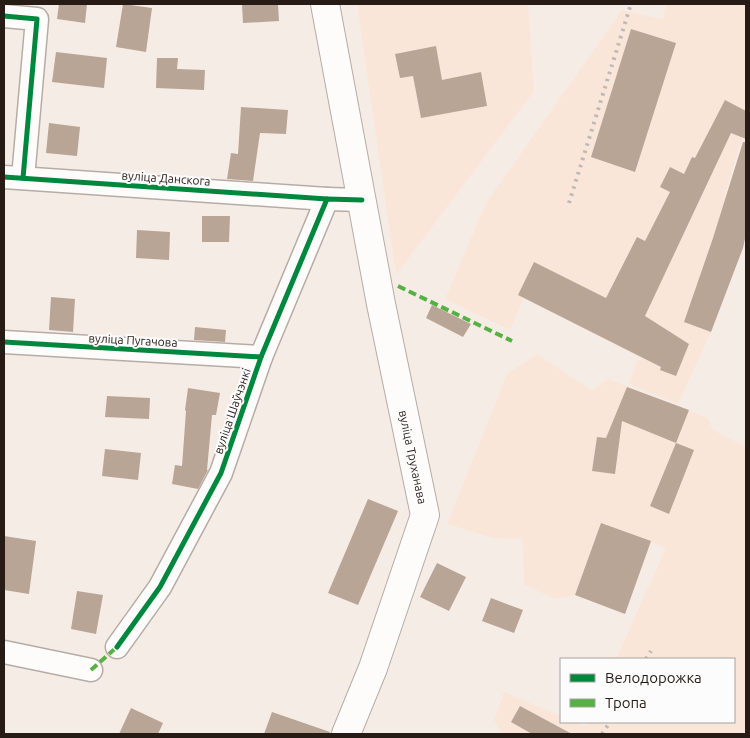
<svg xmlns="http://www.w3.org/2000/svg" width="750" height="738" viewBox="0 0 750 738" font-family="Ubuntu,sans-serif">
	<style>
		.built { fill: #fae6d9 }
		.building { fill: #b9a595 }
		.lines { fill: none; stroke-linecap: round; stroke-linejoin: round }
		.minor-casing { stroke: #b6aca6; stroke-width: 25 }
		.major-casing { stroke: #b6aca6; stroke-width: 30 }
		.minor { stroke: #fefcfb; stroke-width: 22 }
		.major { stroke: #fefcfb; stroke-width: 28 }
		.rail { stroke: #bcbab8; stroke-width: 4; stroke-dasharray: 2.5 5; stroke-linecap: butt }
		.quiet { stroke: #56b144; stroke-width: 4; stroke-dasharray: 8 4; stroke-linecap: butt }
		.cycleway-casing { stroke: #fcfcfc; stroke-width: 8 }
		.cycleway { stroke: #00873e; stroke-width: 5 }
		.labels { text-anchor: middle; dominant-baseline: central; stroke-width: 4; stroke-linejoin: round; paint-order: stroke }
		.street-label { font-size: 12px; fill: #261c15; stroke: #fcfcfc }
	</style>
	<rect width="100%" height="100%" fill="#f6ece6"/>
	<g class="built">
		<path d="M357 4H528L534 91 396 275Z"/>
		<path d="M666 4H746V125L724 197H726L738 157 746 140V234L743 248 711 332 678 404 629 384 637 361 643 359 524 298 510 330 445 299 486 203 622 10 663 19Z"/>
		<path d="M537 354 593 391 608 379 708 418 713 430 744 446 746 440V734H502L494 720 504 692 561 716V722H575L585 726 588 722H734V659H616L666 548 651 542 625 614 575 595 556 599 524 585 523 539 494 538 447 524 507 374Z"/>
	</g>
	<g class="building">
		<path d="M59 4H87L85 23 57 19Z"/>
		<path d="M123 4 152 8 146 52 116 47Z"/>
		<path d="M242 4H278L279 21 243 23Z"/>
		<path d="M631 29 676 43 635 172 591 157Z"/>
		<path d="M436 46 442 80 481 72 487 106 421 118 413 76 400 78 395 54Z"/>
		<path d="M56 52 107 58 104 88 52 82Z"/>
		<path d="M157 58H178L177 69 205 70 204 90 156 88Z"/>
		<path d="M725 100 746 111V139L731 133 645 316 689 344 676 376 660 370 661 367 518 295 534 262 606 298 637 237 645 241 670 192 660 187 670 167 684 174 692 157 695 158Z"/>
		<path d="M241 107 288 110 286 134 260 133 253 181 227 179 231 153 238 154Z"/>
		<path d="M49 123 80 127 77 156 46 153Z"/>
		<path d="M743 142H746V234L743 248 711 332 684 322 713 238Z"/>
		<path d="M202 216H230L229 242H202Z"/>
		<path d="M137 230 170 232 169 260 136 258Z"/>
		<path d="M51 297 75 299 73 332 49 330Z"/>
		<path d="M432 305 471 324 463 337 426 318Z"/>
		<path d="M195 327 226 330 225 342 194 340Z"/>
		<path d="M627 387 689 410 676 443 622 421 615 474 592 471 597 437 606 438Z"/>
		<path d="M188 388 220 393 216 415H212L207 470H208L198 489 172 484 175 465 182 466 186 411 185 410Z"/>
		<path d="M107 396 150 398 149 419 105 417Z"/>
		<path d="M676 443 694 450 669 514 650 506Z"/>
		<path d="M105 449 141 453 138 480 102 476Z"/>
		<path d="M368 499 398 511 358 605 328 593Z"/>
		<path d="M601 523 651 541 625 614 575 595Z"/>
		<path d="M4 536 36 541 29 594 4 590Z"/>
		<path d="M437 563 466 577 449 611 420 597Z"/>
		<path d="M77 591 103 595 96 634 71 629Z"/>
		<path d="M491 598 523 610 514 633 482 621Z"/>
		<path d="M520 706 572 734H532L511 722Z"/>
		<path d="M131 708 163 723 158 734H119Z"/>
		<path d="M272 712 330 732 329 734H264Z"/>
	</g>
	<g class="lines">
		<defs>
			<g id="minor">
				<path d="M4 16 37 19 23 178"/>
				<path d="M4 177 327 199"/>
				<path d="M4 342 261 357"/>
				<path d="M117 647 160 587 221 473 261 357 327 199 362 200"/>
				<path d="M4 652 91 670"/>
			</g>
			<path id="major" d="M325 4 381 304 425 515 373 668 346 734"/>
		</defs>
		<use href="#minor" class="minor-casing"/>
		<use href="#major" class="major-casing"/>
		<use href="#minor" class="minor"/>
		<use href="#major" class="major"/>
		<g class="rail">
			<path d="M569 203 631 4"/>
			<path d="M646 659 651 651"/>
			<path d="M602 734 610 722"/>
		</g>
		<g class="quiet">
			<path d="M398 286 512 341"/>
			<path d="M91 670 117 647"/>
		</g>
		<defs>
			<g id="cycleway">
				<path d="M4 16 37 19 23 178"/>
				<path d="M4 177 327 199"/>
				<path d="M4 342 261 357"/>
				<path d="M117 647 160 587 221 473 261 357 327 199 362 200"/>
			</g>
		</defs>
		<use href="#cycleway" class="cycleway-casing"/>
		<use href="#cycleway" class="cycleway"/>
	</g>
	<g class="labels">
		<g class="street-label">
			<text transform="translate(166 178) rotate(4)">вуліца Данскога</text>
			<text transform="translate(133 340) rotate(3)">вуліца Пугачова</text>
			<text transform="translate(232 411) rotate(-71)">вуліца Шаўчэнкі</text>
			<text transform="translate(413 457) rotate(78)">вуліца Труханава</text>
		</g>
	</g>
	<rect width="750" height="738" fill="none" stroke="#261c15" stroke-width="10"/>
	<rect x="560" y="658" width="175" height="65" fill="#fcfcfc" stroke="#a6a2a0"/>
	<rect x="570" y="674" width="25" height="8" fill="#00873e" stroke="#a6a2a0"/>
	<text x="605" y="683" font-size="15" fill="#261c15">Велодорожка</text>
	<rect x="570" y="699" width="25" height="8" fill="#56b144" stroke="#a6a2a0"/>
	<text x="605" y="708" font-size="15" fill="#261c15">Тропа</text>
</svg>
